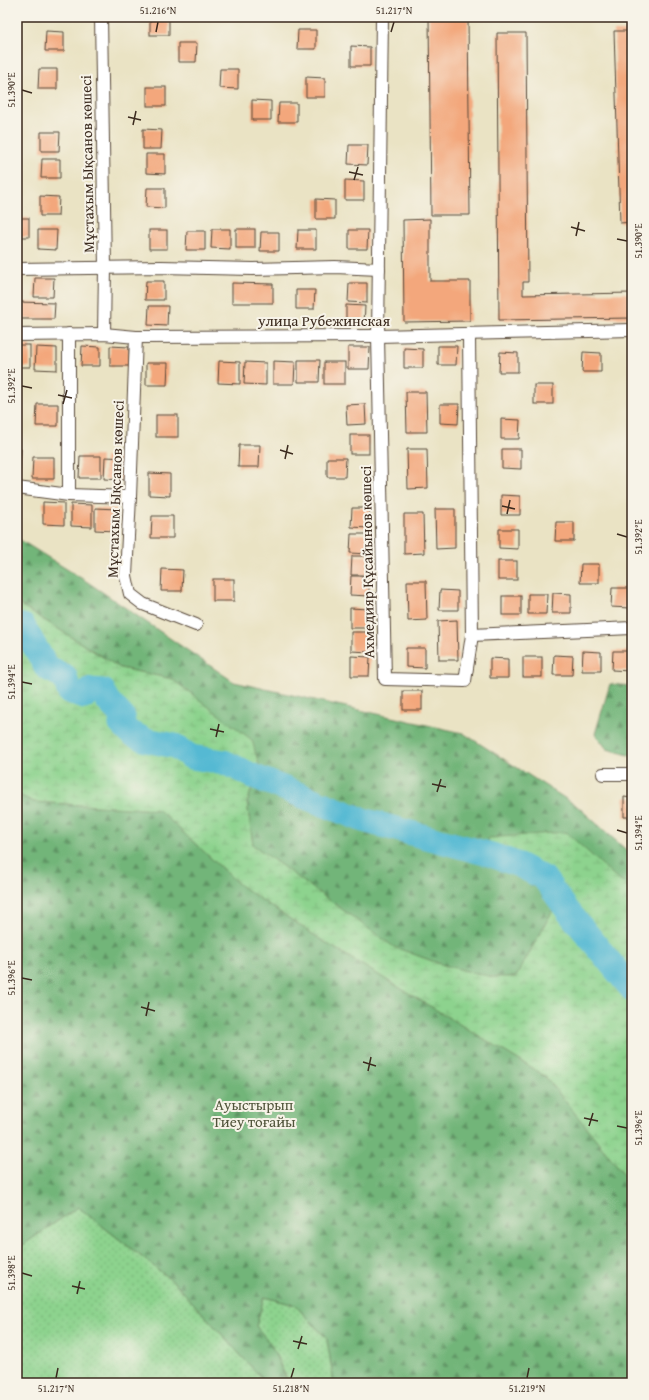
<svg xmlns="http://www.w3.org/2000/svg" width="649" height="1400" viewBox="0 0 649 1400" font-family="'Gentium Book Plus',serif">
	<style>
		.grass { fill: url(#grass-dots); stroke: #647e56 }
		.forest { fill: url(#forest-firs); stroke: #56704c }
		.wetland { fill: url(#wetland-marsh); stroke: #647e56 }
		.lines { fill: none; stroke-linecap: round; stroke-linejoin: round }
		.river { stroke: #55b9d3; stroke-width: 25 }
		.building { fill: #f3a77c }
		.street-casing { stroke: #554637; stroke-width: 14 }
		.street { stroke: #fff; stroke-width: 12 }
		.ticks { fill: none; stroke: #3b2a1e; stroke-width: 1.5 }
		.labels { text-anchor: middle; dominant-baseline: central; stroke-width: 4; stroke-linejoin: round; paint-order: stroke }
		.street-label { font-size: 15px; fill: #3b2a1e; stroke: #f7f3e8 }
		.park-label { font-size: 15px; fill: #50543a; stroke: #f7f3e8 }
		.neatline { fill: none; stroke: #3b2a1e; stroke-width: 1.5 }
		.ticks-label { font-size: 10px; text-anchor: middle; fill: #3b2a1e }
	</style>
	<defs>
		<pattern id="grass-dots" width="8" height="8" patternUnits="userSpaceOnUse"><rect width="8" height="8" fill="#8dd38e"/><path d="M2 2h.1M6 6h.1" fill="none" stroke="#7bb57a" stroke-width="1.8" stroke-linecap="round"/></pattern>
		<pattern id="forest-firs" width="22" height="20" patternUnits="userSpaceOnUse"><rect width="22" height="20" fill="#72b579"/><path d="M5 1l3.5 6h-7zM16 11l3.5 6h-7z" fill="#5f9363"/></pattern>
		<pattern id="wetland-marsh" width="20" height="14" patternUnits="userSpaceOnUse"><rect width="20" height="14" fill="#8dd38e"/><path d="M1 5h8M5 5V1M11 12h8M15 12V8" fill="none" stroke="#7bb57a"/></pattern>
	</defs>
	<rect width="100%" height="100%" fill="#f7f3e8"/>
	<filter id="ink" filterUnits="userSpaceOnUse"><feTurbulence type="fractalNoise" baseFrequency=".025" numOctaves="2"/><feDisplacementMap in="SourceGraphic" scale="8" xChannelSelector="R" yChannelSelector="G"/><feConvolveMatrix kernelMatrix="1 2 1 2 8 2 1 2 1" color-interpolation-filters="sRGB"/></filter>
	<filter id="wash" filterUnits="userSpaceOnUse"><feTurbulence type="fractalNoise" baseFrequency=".012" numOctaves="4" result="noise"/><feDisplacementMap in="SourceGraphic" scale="16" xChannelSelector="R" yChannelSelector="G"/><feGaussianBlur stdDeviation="0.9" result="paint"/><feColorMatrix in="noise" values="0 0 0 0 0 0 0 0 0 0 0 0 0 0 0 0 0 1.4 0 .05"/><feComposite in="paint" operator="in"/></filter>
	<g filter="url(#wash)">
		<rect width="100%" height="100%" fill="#eae3c4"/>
		<g class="grass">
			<path d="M78 1207 175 1283 266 1383H17V1249Z"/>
			<path d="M264 1297 295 1305 327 1339 334 1383H295L286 1377 271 1345 256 1326Z"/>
		</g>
		<g class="forest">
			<path d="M17 538 89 583 234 682 463 733 577 806 632 855V889L620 881 489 838 492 855 519 865 544 878 559 899 516 977 492 978 443 965 393 947 253 845 247 803 259 765 172 679 120 668 17 603Z"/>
			<path d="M610 684 632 686V756L607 749 595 734Z"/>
			<path d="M17 794 34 802 159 810 241 886 326 943 545 1076 632 1184V1383H334L327 1339 295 1305 264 1297 256 1326 271 1345 285 1377 295 1383H266L175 1283 78 1207 17 1249Z"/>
		</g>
		<path class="wetland" d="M17 603 120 668 172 679 252 740 259 765 247 803 253 845 394 947 443 965 492 977H516L559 899 544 878 519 865 492 855 488 838 566 832 620 881 632 889V1184L545 1076 326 943 241 886 159 810 34 802 17 794Z"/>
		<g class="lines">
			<path class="river" d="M17 625 23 626 47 668 65 677 69 691 84 697 90 690 103 691 107 700 123 717 121 724 130 733 146 740 175 746 191 757 224 762 253 776 363 820 492 855 519 865 544 878 568 911 632 989"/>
		</g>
		<g id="blocks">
			<g class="building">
				<rect x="150" y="17" width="19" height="18"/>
				<path d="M429 17H468L470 215H431Z"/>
				<path d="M298 30H316V49H297Z"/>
				<path d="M46 31 64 32V51H45Z"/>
				<path d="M614 31H632V222L620 223Z"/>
				<path d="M497 33H526L528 282H523V295L632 293V318L499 320Z"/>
				<path d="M178 43H197L196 62H178Z"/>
				<path d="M351 46 370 47V66H351Z"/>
				<path d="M39 69H57V89H38Z"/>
				<path d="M220 69H238V89L219 88Z"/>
				<path d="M306 77 325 78V97H306Z"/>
				<rect x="147" y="87" width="19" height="19"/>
				<path d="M252 100 271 101V120H252Z"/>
				<path d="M279 103H297V122H278Z"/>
				<path d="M143 129 162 130 161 149H143Z"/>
				<path d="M41 132H60L59 151H41Z"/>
				<path d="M349 145H368L367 165 348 164Z"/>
				<path d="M146 154H165V174L146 173Z"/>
				<path d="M42 159H60V178H41Z"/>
				<path d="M345 180 364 181V200H345Z"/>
				<path d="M147 188H165V208L146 207Z"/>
				<path d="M40 196 59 197 58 216H40Z"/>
				<path d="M316 199 335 200V219H316Z"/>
				<rect x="17" y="218" width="12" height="19"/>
				<path d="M430 219V281H470V321L404 322 403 220Z"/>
				<path d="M212 229H230V249L211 248Z"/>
				<rect x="236" y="229" width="19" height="19"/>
				<path d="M38 230H57L56 250 38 249Z"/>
				<rect x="149" y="230" width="18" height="19"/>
				<path d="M298 230H316V249H297Z"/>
				<path d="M349 230H368L367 249H349Z"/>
				<path d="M187 231H205V250H186Z"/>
				<path d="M261 232H279V251H260Z"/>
				<path d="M35 278H54L53 297H34Z"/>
				<path d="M146 281H164V300H145Z"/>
				<path d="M232 283 273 284V303H232Z"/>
				<path d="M349 283H367V303L348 302Z"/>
				<path d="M296 290H315L314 309H296Z"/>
				<path d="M17 302 55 303 54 319H17Z"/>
				<path d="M346 305 365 306 364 325H346Z"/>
				<path d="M149 306H168L167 326 148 325Z"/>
				<rect x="17" y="345" width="13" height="22"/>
				<path d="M82 346 100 347V366H81Z"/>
				<path d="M110 346 129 347V366H110Z"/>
				<path d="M438 346H457L456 365H438Z"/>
				<path d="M36 347 57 348V370L35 369Z"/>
				<path d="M348 347H370L369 369H348Z"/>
				<path d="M404 348 423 349V368H404Z"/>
				<path d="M500 352 518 353V372H499Z"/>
				<path d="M583 352 601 353V372H582Z"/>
				<path d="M298 360H320L319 382H298Z"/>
				<path d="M219 361 240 362V384L218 383Z"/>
				<path d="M273 361 295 362 294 384H273Z"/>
				<path d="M245 362 266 363V385L244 384Z"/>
				<rect x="324" y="362" width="21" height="22"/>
				<path d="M146 363H168L167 385H146Z"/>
				<rect x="534" y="385" width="19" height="19"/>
				<path d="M406 392H426L427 432H407Z"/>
				<path d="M37 404H58V426H36Z"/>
				<path d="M365 404 366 424 347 425 346 405Z"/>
				<path d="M440 404H459L458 424 440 423Z"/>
				<rect x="156" y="415" width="22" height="22"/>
				<path d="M501 419 520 420 519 439H501Z"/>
				<rect x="350" y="435" width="19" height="19"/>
				<path d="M239 445H260L259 467H238Z"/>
				<path d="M17 449H21L20 471H17Z"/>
				<path d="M407 449H427L428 488 408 489Z"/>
				<path d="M502 449H521V469L502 468Z"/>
				<path d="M80 456H101V478H79Z"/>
				<path d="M33 457H54V479H32Z"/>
				<path d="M105 457 126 458V480L104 479Z"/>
				<path d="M327 458H346L345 477H327Z"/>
				<path d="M149 473 170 474V496L149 495Z"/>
				<path d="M501 495 520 496V515H501Z"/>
				<path d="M43 502 64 503V525L43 524Z"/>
				<path d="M71 504 92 505V527L71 526Z"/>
				<path d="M95 508 117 509 116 531 95 530Z"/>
				<path d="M352 508H370V528L351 527Z"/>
				<path d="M435 509H455V548L436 549Z"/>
				<path d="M404 514H423L424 553 404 554Z"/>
				<path d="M152 516H173V538H151Z"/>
				<path d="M556 522H574V541H555Z"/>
				<path d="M499 529H518V549L499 548Z"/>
				<path d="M351 534H369V554L350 553Z"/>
				<path d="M352 556H370V575H351Z"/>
				<rect x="498" y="561" width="19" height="19"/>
				<path d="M581 564H599V583H580Z"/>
				<path d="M162 569 183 570 182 591H161Z"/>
				<path d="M351 576H369V596L350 595Z"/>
				<rect x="213" y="579" width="21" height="22"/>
				<path d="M407 581H426L427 620 408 621Z"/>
				<path d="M612 588H631L630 608 611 607Z"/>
				<path d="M440 590 458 591V610H439Z"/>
				<path d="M553 593 571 594V613H552Z"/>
				<path d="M528 594H547L546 614H528Z"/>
				<rect x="502" y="596" width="19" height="19"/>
				<path d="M350 608 369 609V628H350Z"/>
				<path d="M457 620 458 660H439L438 621Z"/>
				<path d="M351 632H370V652L351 651Z"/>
				<path d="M406 648H425V668L406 667Z"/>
				<path d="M583 651 601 652V671H582Z"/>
				<path d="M613 651H631V671L612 670Z"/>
				<path d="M554 655 573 656 572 675H553Z"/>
				<path d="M351 656 370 657 369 676H351Z"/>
				<rect x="523" y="657" width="19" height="20"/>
				<path d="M490 658 508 659V678H490Z"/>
				<rect x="403" y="691" width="19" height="19"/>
				<path d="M624 797 632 798V817H624Z"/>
			</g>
		</g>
	</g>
	<g filter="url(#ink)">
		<use href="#blocks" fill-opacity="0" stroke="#554637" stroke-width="1"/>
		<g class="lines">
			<defs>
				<g id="street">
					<path d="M101 17 105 268 104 334"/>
					<path d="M382 17 378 336 385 679 465 681 472 635 469 335"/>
					<path d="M17 269 161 267 253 269 335 267 379 269"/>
					<path d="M17 335 104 334 136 337 378 336 632 330"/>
					<path d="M136 337 130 497 126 576 130 594 143 604 196 625"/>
					<path d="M17 488 69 495 130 497"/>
					<path d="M69 495V334"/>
					<path d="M472 635 632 628"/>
					<path d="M603 774H632"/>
				</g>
			</defs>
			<use href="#street" class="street-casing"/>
			<use href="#street" class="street"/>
		</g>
	</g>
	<path class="ticks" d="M156 32 158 22M391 32 394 22M22 90 32 93M128 117 141 120M133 125 136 111M349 172 363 175M354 180 358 167M571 227 585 231M576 236 579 222M617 239 627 241M22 386 32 388M58 395 72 398M63 404 67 390M280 450 293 454M285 459 288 445M502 506 515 509M507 514 510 500M617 534 627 537M22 682 32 684M210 729 224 732M216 737 219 724M432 784 446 787M437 792 441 779M617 830 627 833M22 978 32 980M141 1007 155 1011M146 1016 149 1002M363 1062 376 1066M368 1071 371 1057M584 1118 598 1121M589 1126 593 1113M617 1126 627 1128M22 1273 32 1276M72 1286 85 1289M77 1294 80 1281M293 1341 307 1344M298 1349 302 1336M56 1378 58 1368M291 1378 294 1368M527 1378 529 1368"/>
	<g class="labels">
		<g class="street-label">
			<text transform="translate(87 164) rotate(-91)">Мұстахым Ықсанов көшесі</text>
			<text x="324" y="320">улица Рубежинская</text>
			<text transform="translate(115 489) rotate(-88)">Мұстахым Ықсанов көшесі</text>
			<text transform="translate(367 562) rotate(-91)">Ахмедияр Құсайынов көшесі</text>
		</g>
		<g class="park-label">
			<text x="254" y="1104">Ауыстырып<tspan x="254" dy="17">Тиеу тоғайы</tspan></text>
		</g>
	</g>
	<rect width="649" height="1400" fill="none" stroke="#f7f3e8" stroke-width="44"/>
	<rect x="22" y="22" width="605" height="1356" class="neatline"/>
	<g class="ticks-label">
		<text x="158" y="14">51.216°N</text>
		<text x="394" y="14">51.217°N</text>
		<text transform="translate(11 90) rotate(-90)" y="4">51.390°E</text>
		<text transform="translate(638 241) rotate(-90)" y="4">51.390°E</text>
		<text transform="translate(11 386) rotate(-90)" y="4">51.392°E</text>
		<text transform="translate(638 537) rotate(-90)" y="4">51.392°E</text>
		<text transform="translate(11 682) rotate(-90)" y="4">51.394°E</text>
		<text transform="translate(638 833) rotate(-90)" y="4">51.394°E</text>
		<text transform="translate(11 978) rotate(-90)" y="4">51.396°E</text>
		<text transform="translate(638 1128) rotate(-90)" y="4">51.396°E</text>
		<text transform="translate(11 1273) rotate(-90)" y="4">51.398°E</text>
		<text x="56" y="1392">51.217°N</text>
		<text x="291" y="1392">51.218°N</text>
		<text x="527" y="1392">51.219°N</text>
	</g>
</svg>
